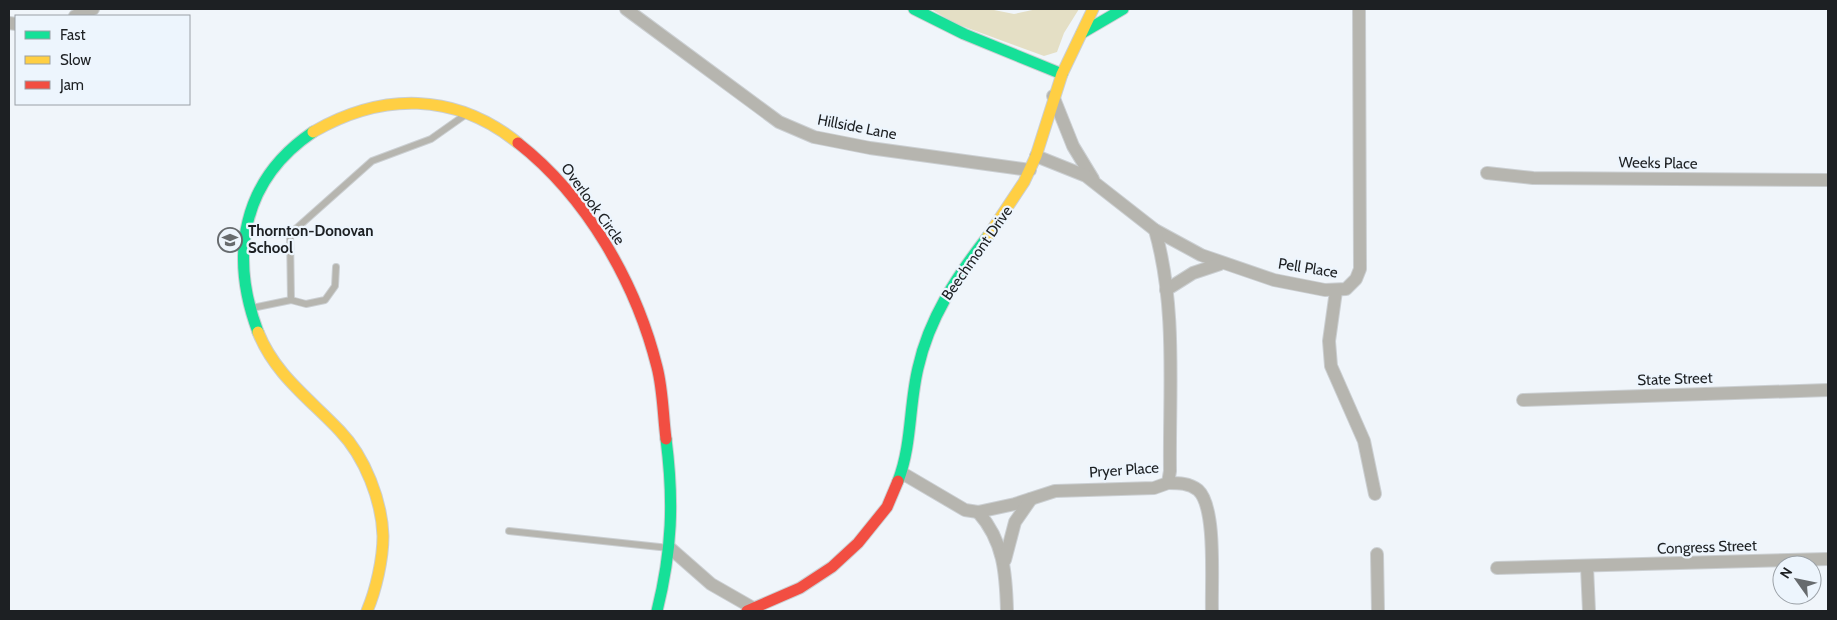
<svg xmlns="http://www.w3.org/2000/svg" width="1837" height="620" viewBox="0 0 1837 620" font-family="Cabin,sans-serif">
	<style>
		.green { fill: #e4dfc5 }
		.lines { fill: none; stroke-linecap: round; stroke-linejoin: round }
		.lane-casing { stroke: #cbcfd2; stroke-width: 8 }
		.street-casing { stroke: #cbcfd2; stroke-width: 14 }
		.fast-casing { stroke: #cbcfd2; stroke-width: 13 }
		.slow-casing { stroke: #cbcfd2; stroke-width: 13 }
		.jam-casing { stroke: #cbcfd2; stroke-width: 13 }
		.lane { stroke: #b6b5af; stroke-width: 6 }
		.street { stroke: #b6b5af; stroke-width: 12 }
		.fast { stroke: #16e098; stroke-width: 11 }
		.slow { stroke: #ffcf43; stroke-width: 11 }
		.jam { stroke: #f24e42; stroke-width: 11 }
		.labels { text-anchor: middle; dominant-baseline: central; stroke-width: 4.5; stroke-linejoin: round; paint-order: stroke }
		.street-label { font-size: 15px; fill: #1d2023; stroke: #edf5fd }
		.poi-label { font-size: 15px; font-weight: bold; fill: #1d2023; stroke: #edf5fd; text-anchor: start }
	</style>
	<rect width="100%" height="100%" fill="#f0f5fa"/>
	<path class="green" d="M931 9H989L1014 14 1037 9H1079L1064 33 1057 52 1044 56 954 23Z"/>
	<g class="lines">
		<defs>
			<g id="lane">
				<path d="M245 233 290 234 291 300"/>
				<path d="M290 234 372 161 431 139 465 115"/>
				<path d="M252 308 291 300 306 304 325 300 335 286 336 267"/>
				<path d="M509 531 669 548"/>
			</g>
			<g id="street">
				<path d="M626 9 779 122 814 137 870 148 1030 170"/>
				<path d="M75 16 93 9"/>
				<path d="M9 23 16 24"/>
				<path d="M1053 96 1073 146 1093 179"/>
				<path d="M1036 156 1086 176 1155 230 1201 255 1274 280 1325 290 1346 289 1356 279 1360 269 1359 9"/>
				<path d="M1487 173 1533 178 1828 180"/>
				<path d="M1166 290 1193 273 1220 264"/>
				<path d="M1336 291 1329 341 1331 366 1364 441 1375 494"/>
				<path d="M1523 400 1828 390"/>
				<path d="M902 473 965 510 978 512 1015 504 1055 491 1154 488 1168 483 1170 471C1169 391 1177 307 1155 230"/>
				<path d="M1168 483C1179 483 1189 483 1198 490 1217 507 1211 584 1212 611"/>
				<path d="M978 512C1004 541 1006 574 1007 611"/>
				<path d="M670 548 711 584 753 608"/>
				<path d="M1377 554 1378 611"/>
				<path d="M1005 560 1015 522 1031 499"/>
				<path d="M1587 567 1589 611"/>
				<path d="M1497 568 1828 559"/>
			</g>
			<g id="fast">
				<path d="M914 9 964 34 1062 74"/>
				<path d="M1082 33 1123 9"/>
				<path d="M258 332C229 255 242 180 313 132"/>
				<path d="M898 481C912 445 909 405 918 368 929 318 957 276 988 236"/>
				<path d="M657 611C672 551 674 501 666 439"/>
			</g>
			<g id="slow">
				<path d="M313 132C382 92 455 92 518 143"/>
				<path d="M988 236 1024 182 1036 156 1062 74 1093 9"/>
				<path d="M258 332C275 375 310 399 340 431 365 457 382 501 383 536 383 559 376 590 367 611"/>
			</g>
			<g id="jam">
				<path d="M518 143C587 197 636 283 657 367 663 390 663 416 666 439"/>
				<path d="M747 611 800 588 832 567 858 543 887 507 898 481"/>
			</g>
		</defs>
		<use href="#lane" class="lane-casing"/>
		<use href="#street" class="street-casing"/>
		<use href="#fast" class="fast-casing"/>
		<use href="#slow" class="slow-casing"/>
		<use href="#jam" class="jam-casing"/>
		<use href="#lane" class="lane"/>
		<use href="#street" class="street"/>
		<use href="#fast" class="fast"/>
		<use href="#slow" class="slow"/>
		<use href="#jam" class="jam"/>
	</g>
	<defs>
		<symbol id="school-ring" viewBox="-11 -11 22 22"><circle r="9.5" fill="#edf5fd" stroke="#676b6e" stroke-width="1.5"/><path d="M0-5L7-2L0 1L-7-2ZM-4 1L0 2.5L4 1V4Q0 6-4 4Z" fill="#676b6e"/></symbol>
	</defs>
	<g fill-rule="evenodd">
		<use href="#school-ring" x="216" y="226" width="28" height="28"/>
	</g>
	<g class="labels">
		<g class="street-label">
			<text transform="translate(857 127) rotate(11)">Hillside Lane</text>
			<text transform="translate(1658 163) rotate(1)">Weeks Place</text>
			<text transform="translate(593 204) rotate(54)">Overlook Circle</text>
			<text transform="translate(977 253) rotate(-55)">Beechmont Drive</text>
			<text transform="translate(1308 268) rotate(9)">Pell Place</text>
			<text transform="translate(1675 379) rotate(-2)">State Street</text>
			<text transform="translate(1124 470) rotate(-4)">Pryer Place</text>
			<text transform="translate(1707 547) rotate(-2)">Congress Street</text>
		</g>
		<g class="poi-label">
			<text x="248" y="231">Thornton-Donovan<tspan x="248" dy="17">School</tspan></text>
		</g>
	</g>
	<rect width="1837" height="620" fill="none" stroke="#1d2023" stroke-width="20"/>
	<rect x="15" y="15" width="175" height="90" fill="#edf5fd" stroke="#9aa0a6"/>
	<rect x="25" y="31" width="25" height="8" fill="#16e098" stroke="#9aa0a6"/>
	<text x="60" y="40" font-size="15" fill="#1d2023">Fast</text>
	<rect x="25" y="56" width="25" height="8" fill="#ffcf43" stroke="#9aa0a6"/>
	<text x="60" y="65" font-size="15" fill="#1d2023">Slow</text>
	<rect x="25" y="81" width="25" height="8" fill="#f24e42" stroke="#9aa0a6"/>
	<text x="60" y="90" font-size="15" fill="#1d2023">Jam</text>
	<g transform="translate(1797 580) rotate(303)"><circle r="24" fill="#edf5fd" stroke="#9aa0a6"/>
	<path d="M0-4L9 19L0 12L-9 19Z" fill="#676b6e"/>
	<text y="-8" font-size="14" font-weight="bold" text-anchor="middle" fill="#1d2023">N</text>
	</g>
</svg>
